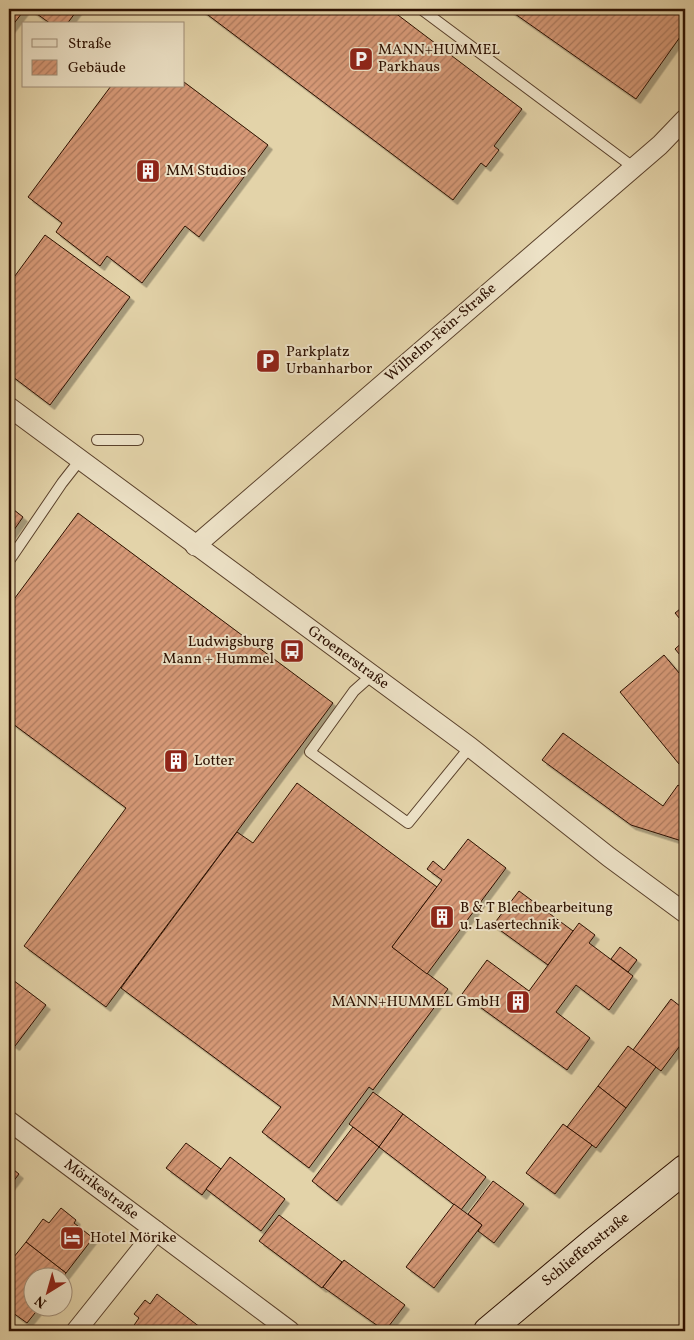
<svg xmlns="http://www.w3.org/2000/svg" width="694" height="1340" viewBox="0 0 694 1340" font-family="Vollkorn,serif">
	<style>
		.building { fill: url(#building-hatch); stroke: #2c1001; filter: url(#shadow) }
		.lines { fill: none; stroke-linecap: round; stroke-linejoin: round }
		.lane-casing { stroke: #5a412b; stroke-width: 12 }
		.street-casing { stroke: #5a412b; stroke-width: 21 }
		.secondary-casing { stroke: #2c1001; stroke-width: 30 }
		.lane { stroke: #ede2c7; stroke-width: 10 }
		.street { stroke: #ede2c7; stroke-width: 19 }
		.secondary { stroke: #ede2c7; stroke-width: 28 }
		.labels { text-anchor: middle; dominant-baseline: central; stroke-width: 4; stroke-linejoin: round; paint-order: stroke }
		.poi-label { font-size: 15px; fill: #2c1001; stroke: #ede2c7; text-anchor: start }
		.street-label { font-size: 15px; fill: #2c1001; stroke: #ede2c7 }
	</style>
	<defs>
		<pattern id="building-hatch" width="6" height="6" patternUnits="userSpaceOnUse" patternTransform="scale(1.25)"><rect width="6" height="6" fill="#d69977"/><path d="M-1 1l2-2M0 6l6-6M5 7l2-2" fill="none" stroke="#ae7b5f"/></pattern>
		<filter id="shadow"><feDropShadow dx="4.5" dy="4.5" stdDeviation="0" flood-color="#0004"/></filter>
	</defs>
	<rect width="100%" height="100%" fill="#e3d3a9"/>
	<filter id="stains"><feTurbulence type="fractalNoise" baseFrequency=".004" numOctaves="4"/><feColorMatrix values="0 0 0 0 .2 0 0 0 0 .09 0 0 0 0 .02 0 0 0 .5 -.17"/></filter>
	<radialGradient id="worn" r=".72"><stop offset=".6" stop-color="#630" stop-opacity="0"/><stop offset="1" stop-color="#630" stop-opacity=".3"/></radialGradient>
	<g class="building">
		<path d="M9 9H25L9 30Z"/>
		<path d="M30 9H78L67 24H51Z"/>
		<path d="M200 9H390L522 109 494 146 499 150 486 167 481 163 453 200Z"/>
		<path d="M508 9H685V30L636 99Z"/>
		<path d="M184 82 268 145 199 237 185 226 142 283 107 256 100 266 56 232 62 223 28 197 111 86H184Z"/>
		<path d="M45 235 130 297 50 405 9 374V284Z"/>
		<path d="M9 506 23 517 9 537Z"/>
		<path d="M78 513 333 703 106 1007 24 946 126 808 9 721V606Z"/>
		<path d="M685 605V625L675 613Z"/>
		<path d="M685 640V661L675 649Z"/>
		<path d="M664 655 685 680V759L679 764 620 692Z"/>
		<path d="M563 733 663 806 678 785 685 790V842L631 825 542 760Z"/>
		<path d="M297 783 437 887 392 947 448 989 373 1090 369 1087 309 1168 262 1132 281 1107 121 988 237 832 253 843Z"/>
		<path d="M468 839 506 868 427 974 392 947 442 880 427 869 433 861 444 870Z"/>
		<path d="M519 891 573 931 548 965 493 925Z"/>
		<path d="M579 923 595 935 589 943 633 976 609 1010 576 985 556 1012 590 1038 567 1070 462 994 487 960 529 991Z"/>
		<path d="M620 947 637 960 628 972 611 959Z"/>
		<path d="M9 977 46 1005 15 1046 9 1042Z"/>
		<path d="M671 999 685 1010V1039L661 1071 633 1050Z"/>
		<path d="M628 1046 656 1067 626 1108 598 1086Z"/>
		<path d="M598 1086 626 1108 596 1148 567 1127Z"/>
		<path d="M373 1092 403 1114 379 1147 349 1124Z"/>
		<path d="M403 1114 486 1177 461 1210 379 1147Z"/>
		<path d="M563 1124 592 1145 555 1194 526 1173Z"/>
		<path d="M353 1127 379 1147 337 1201 312 1181Z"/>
		<path d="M186 1143 221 1169 202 1195 166 1168Z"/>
		<path d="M230 1157 285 1199 261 1231 206 1189Z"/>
		<path d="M9 1166 19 1174 9 1187Z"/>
		<path d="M493 1181 524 1204 494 1243 478 1231 482 1225 468 1214Z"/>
		<path d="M454 1204 482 1225 434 1288 406 1267Z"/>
		<path d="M61 1208 76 1220 74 1223 93 1238 66 1273 26 1242 43 1219 49 1223Z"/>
		<path d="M279 1215 342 1262 322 1288 259 1241Z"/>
		<path d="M26 1242 66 1273 62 1278H32V1308H39L27 1323 9 1310V1263Z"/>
		<path d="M344 1260 405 1305 385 1331 323 1287Z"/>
		<path d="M157 1294 205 1331H136L132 1328 139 1318 134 1314 145 1300 150 1304Z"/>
	</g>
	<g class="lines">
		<defs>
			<g id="lane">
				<path d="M421 9 633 167"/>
				<path d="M97 440H138"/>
				<path d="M9 561 62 483 80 460"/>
				<path d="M372 675 354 691 310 752 408 823 470 747"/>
			</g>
			<g id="street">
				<path d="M9 407 470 747 609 857 685 913"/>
				<path d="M195 546 660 145 685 119"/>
				<path d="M9 1121 290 1331"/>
				<path d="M76 1331 156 1231"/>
			</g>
			<path id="secondary" d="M488 1331 594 1242 685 1169"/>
		</defs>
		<use href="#lane" class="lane-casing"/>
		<use href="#street" class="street-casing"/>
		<use href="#secondary" class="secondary-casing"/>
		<use href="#lane" class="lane"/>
		<use href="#street" class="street"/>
		<use href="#secondary" class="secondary"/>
	</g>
	<defs>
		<symbol id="parking-square" viewBox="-11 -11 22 22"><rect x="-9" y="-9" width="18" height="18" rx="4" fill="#8f2418" stroke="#ede2c7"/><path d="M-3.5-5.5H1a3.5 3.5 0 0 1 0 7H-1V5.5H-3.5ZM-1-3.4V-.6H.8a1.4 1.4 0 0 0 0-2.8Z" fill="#fff"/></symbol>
		<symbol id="building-square" viewBox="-11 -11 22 22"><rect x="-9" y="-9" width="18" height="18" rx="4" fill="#8f2418" stroke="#ede2c7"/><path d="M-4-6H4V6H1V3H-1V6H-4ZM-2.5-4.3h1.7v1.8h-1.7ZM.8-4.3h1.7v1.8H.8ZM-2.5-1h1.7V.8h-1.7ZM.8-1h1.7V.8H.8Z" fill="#fff"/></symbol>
		<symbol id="bus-square" viewBox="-11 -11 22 22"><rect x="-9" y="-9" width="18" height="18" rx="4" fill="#8f2418" stroke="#ede2c7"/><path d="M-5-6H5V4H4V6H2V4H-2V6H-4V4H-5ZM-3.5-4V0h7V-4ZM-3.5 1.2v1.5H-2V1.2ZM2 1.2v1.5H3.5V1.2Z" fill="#fff"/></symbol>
		<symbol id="hotel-square" viewBox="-11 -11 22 22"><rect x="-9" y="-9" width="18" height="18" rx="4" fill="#8f2418" stroke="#ede2c7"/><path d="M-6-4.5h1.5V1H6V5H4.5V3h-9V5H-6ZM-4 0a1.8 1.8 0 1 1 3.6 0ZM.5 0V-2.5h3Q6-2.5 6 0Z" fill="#fff"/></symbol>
	</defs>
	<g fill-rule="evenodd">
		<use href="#parking-square" x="347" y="45" width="28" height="28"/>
		<use href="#building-square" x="134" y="157" width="28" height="28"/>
		<use href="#parking-square" x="254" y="347" width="28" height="28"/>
		<use href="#bus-square" x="278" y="637" width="28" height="28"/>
		<use href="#building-square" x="162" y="747" width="28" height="28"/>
		<use href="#building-square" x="428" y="903" width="28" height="28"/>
		<use href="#building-square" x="504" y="988" width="28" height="28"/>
		<use href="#hotel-square" x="58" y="1224" width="28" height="28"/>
	</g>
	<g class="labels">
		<g class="poi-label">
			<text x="378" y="50">MANN+HUMMEL<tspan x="378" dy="17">Parkhaus</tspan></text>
			<text x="166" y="171">MM Studios</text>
			<text x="286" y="352">Parkplatz<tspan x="286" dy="17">Urbanharbor</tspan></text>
			<text x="274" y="642" text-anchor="end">Ludwigsburg<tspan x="274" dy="17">Mann + Hummel</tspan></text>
			<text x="194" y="761">Lotter</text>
			<text x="460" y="908">B &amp; T Blechbearbeitung<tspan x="460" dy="17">u. Lasertechnik</tspan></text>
			<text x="500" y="1002" text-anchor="end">MANN+HUMMEL GmbH</text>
			<text x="90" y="1238">Hotel Mörike</text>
		</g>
		<g class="street-label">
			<text transform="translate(441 333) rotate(-41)">Wilhelm-Fein-Straße</text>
			<text transform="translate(348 658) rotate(36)">Groenerstraße</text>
			<text transform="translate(101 1190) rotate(37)">Mörikestraße</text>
			<text transform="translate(586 1250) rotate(-39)">Schlieffenstraße</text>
		</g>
	</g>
	<rect width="694" height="1340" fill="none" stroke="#e3d3a9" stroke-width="30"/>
	<rect x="10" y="10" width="674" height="1320" fill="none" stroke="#2c1001" stroke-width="2.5"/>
	<rect x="15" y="15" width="664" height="1310" fill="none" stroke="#2c1001"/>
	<rect x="22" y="22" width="162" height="65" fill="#ede2c7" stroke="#a08e78"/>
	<rect x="32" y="39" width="25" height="8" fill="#ede2c7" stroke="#a08e78"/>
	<text x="68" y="48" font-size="15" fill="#2c1001">Straße</text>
	<rect x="32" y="60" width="25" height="15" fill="url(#building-hatch)" stroke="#a08e78"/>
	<text x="68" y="72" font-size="15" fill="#2c1001">Gebäude</text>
	<g transform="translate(48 1292) rotate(217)"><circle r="24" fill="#ede2c7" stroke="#a08e78"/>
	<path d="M0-4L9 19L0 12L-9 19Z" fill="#8f2418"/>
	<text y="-8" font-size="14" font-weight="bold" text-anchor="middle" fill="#2c1001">N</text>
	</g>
	<rect width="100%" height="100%" filter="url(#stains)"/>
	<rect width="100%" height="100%" fill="url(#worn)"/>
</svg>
